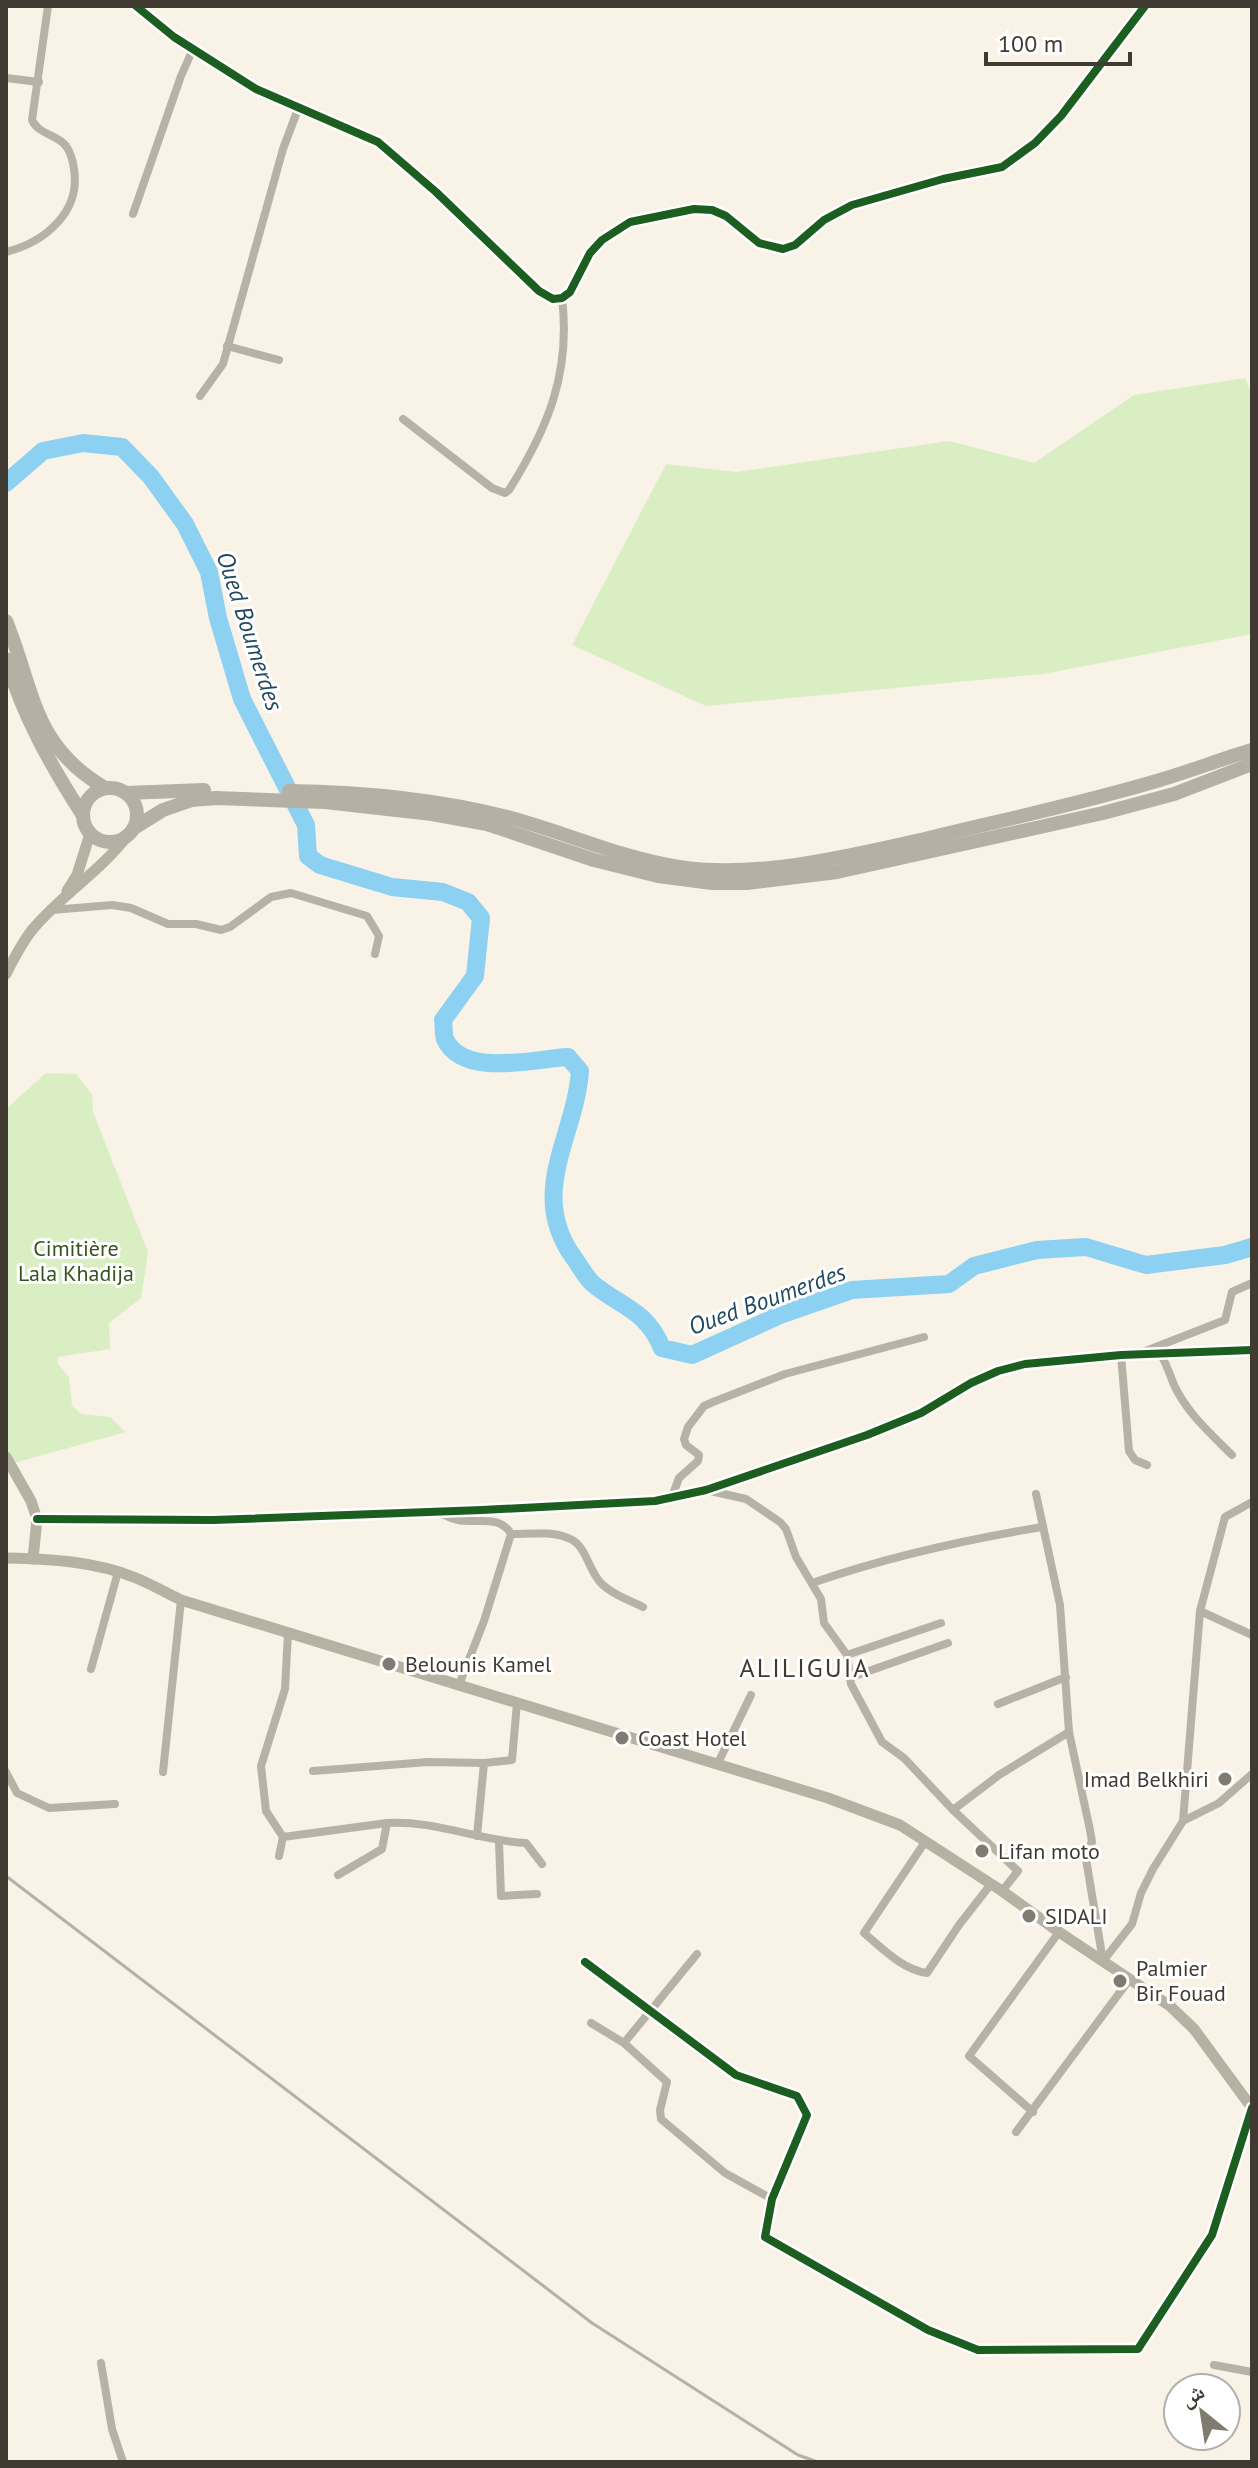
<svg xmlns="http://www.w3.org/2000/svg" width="1258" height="2468" viewBox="0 0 1258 2468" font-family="'PT Sans','Noto Naskh Arabic',sans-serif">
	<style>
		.green { fill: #daeec4 }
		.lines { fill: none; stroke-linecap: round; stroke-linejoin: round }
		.river { stroke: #8cd0f2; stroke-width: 18 }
		.street { stroke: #b6b3a6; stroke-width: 8 }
		.secondary { stroke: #b5b2a4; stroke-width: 11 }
		.highway { stroke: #b4b1a4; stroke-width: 14 }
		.rail { stroke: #b4b1a6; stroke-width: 3 }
		.cycleway-casing { stroke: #fff; stroke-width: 13 }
		.cycleway { stroke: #1b5e20; stroke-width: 8 }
		.poi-dot { fill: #807a71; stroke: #fff; stroke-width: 3 }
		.labels { text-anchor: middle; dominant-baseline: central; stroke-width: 6; stroke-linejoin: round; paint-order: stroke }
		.park-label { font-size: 22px; fill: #34531c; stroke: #fff }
		.poi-label { font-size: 22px; fill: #403a32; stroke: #fff; text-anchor: start }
		.water-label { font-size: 24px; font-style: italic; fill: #204960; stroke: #fff }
		.quarter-label { font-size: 26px; letter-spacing: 2px; fill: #403a32; stroke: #fff }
	</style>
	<rect width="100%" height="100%" fill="#f8f2e7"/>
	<g class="green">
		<path d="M1245 378 1252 394V634L1043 674 706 706 572 645 666 464 737 472 949 441 1034 463 1134 395Z"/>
		<path d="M46 1073 76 1074 92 1095 93 1112 148 1252 141 1298 109 1323 110 1349 58 1357V1364L69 1377 72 1406 81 1414 110 1417 126 1432 14 1463 6 1449V1109Z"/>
	</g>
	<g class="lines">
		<path class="river" d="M6 483 43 451 83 443 122 447 151 477 185 524 209 572 218 618 242 699 306 825 308 856 320 865 392 887 443 892 468 902 481 918 475 976 443 1020C444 1025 443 1034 445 1039 463 1078 533 1059 568 1057L580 1071C575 1138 527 1193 574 1258 580 1266 585 1276 592 1283 620 1307 646 1309 662 1348L692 1355 780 1315 852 1290 949 1284 974 1266 1037 1250 1086 1247 1146 1265 1225 1255 1252 1247"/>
		<g class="street">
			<path d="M6 78 39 82"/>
			<path d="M133 214 181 76 193 49"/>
			<path d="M6 252C45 242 81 212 74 169 73 161 71 153 66 146 57 134 39 135 32 120L48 6"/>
			<path d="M227 346 279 360"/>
			<path d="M200 396 223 364 283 149 298 109"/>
			<path d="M403 419 492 488 505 493 509 490C548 428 571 373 562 298"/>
			<path d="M52 910 112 905 131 908 168 924H196L221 930 230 927 271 897 291 893 367 916 379 936 375 954"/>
			<path d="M1143 1352 1225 1320 1232 1292 1252 1283"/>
			<path d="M1121 1355 1129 1451 1135 1460 1147 1465"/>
			<path d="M1161 1355C1167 1365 1170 1375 1174 1385 1187 1413 1211 1434 1232 1455"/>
			<path d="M706 1490 746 1499 780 1522 786 1529 796 1557 821 1599 824 1623 847 1655 851 1684 882 1742 904 1758 953 1810 1018 1871 1002 1891"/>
			<path d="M1036 1494 1060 1605 1069 1732 1090 1830 1092 1842 1085 1853 1103 1961"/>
			<path d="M672 1497 679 1478 698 1461 699 1455 686 1445 684 1439 688 1427 704 1406 713 1402 785 1374 924 1337"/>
			<path d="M440 1513C445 1515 451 1519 458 1520 477 1524 500 1514 511 1534L484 1621 459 1685"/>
			<path d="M511 1534C528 1534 552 1531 568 1538 586 1544 588 1569 600 1582 611 1594 629 1600 643 1607"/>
			<path d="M812 1583C887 1557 963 1540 1042 1527"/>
			<path d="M1200 1611 1252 1635"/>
			<path d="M847 1655 941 1623"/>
			<path d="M91 1669 118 1572"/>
			<path d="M852 1677 948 1643"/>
			<path d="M998 1704 1066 1677"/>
			<path d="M717 1765 751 1695"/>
			<path d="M313 1771 428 1762 484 1763 512 1760 517 1703"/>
			<path d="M6 1772 17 1793 49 1808 115 1804"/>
			<path d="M163 1772 181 1600"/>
			<path d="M953 1810 999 1775 1069 1732"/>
			<path d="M1183 1821 1200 1611 1225 1517 1252 1502"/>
			<path d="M477 1836 484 1763"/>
			<path d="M283 1837 266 1811 261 1766 285 1689 288 1633"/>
			<path d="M499 1842 501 1896 537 1894"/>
			<path d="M925 1842 864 1933C883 1949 903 1970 927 1973L959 1925 991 1884"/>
			<path d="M279 1856 283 1837 387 1823"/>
			<path d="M338 1875 382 1849 387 1823C435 1820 479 1841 526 1843L542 1864"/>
			<path d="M1103 1961 1132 1924 1141 1893 1153 1869 1183 1821 1219 1803 1252 1774"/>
			<path d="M585 1962 736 2075 797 2096 807 2115 772 2199 765 2237 928 2330 978 2350 1138 2349 1212 2235 1252 2108"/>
			<path d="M591 2023 624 2043 667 2082 660 2110 661 2119 725 2173 772 2199"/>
			<path d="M624 2043 697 1954"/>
			<path d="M1033 2112 969 2056 1059 1932"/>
			<path d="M1016 2132 1129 1980"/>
			<path d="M101 2363 112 2429 123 2462"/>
			<path d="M1214 2365 1252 2372"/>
		</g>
		<g class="secondary">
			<path d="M136 6 174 37 256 89 378 142 436 192 539 291 553 299 562 298 570 292 590 253 602 240 630 222 694 209 712 210 726 216 759 243 783 249 795 245 824 220 852 205 943 179 1002 167 1035 143 1061 116 1145 6"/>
			<path d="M67 891 77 875 90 834"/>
			<path d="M6 974C14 958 22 943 32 930 61 895 100 872 128 835"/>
			<path d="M6 1457 31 1501 37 1519 33 1559"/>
			<path d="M37 1519 213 1520 482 1510 655 1501 706 1490 867 1435 921 1413 971 1383 998 1371 1025 1364 1121 1355 1252 1350"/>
			<path d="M6 1558C49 1559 95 1561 136 1578 151 1584 166 1593 181 1600L828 1798 900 1825 1002 1891 1059 1932 1170 2006 1194 2029 1252 2108"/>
		</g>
		<g class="highway">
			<path d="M6 621C35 692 32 745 105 788"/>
			<path d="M6 659C23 716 50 764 82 814"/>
			<circle cx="110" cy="815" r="27"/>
			<path d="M289 791C364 792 438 799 511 818 567 833 621 858 679 867 756 879 850 856 925 839 1003 820 1083 803 1160 780 1191 771 1221 759 1252 750"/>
			<path d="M126 793 204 790"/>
			<path d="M134 828 163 810 192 800 216 798 325 802 432 814 487 824 594 860 658 876 712 883H747L837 872 1103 813 1174 794 1252 764"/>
		</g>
		<path class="rail" d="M6 1876 592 2323 798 2455 818 2462"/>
		<defs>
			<g id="cycleway">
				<path d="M136 6 174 37 256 89 378 142 436 192 539 291 553 299 562 298 570 292 590 253 602 240 630 222 694 209 712 210 726 216 759 243 783 249 795 245 824 220 852 205 943 179 1002 167 1035 143 1061 116 1145 6"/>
				<path d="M37 1519 213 1520 482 1510 655 1501 706 1490 867 1435 921 1413 971 1383 998 1371 1025 1364 1121 1355 1252 1350"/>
				<path d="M585 1962 736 2075 797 2096 807 2115 772 2199 765 2237 928 2330 978 2350 1138 2349 1212 2235 1252 2108"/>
			</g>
		</defs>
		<use href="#cycleway" class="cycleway-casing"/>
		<use href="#cycleway" class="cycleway"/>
	</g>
	<g class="poi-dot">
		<circle cx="389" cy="1664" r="8"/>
		<circle cx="622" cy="1738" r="8"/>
		<circle cx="1225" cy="1779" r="8"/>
		<circle cx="982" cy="1851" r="8"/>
		<circle cx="1029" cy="1916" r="8"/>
		<circle cx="1120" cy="1981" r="8"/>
	</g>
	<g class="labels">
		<g class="park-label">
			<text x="76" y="1248">Cimitière<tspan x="76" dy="25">Lala Khadija</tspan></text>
		</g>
		<g class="poi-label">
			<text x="405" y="1664">Belounis Kamel</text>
			<text x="638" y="1738">Coast Hotel</text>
			<text x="1209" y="1779" text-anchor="end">Imad Belkhiri</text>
			<text x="998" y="1851">Lifan moto</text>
			<text x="1045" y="1916">SIDALI</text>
			<text x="1136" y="1968">Palmier<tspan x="1136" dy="25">Bir Fouad</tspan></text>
		</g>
		<g class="water-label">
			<text transform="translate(250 631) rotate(72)">Oued Boumerdes</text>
			<text transform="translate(767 1299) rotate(-20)">Oued Boumerdes</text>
		</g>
		<g class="quarter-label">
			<text x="805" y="1667">ALILIGUIA</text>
		</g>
	</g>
	<rect width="1258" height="2468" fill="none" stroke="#403a32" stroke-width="16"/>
	<g transform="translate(1202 2412) rotate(330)"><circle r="38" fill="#ffffff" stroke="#b3b0ad" stroke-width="2"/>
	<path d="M0-6L14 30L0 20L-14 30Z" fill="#807a71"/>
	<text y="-12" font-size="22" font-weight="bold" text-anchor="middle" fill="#403a32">ش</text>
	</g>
	<path d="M986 52v12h144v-12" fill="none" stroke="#403a32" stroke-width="4"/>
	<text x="998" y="52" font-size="24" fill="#403a32" stroke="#ffffff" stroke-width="6" paint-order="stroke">100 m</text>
</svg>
